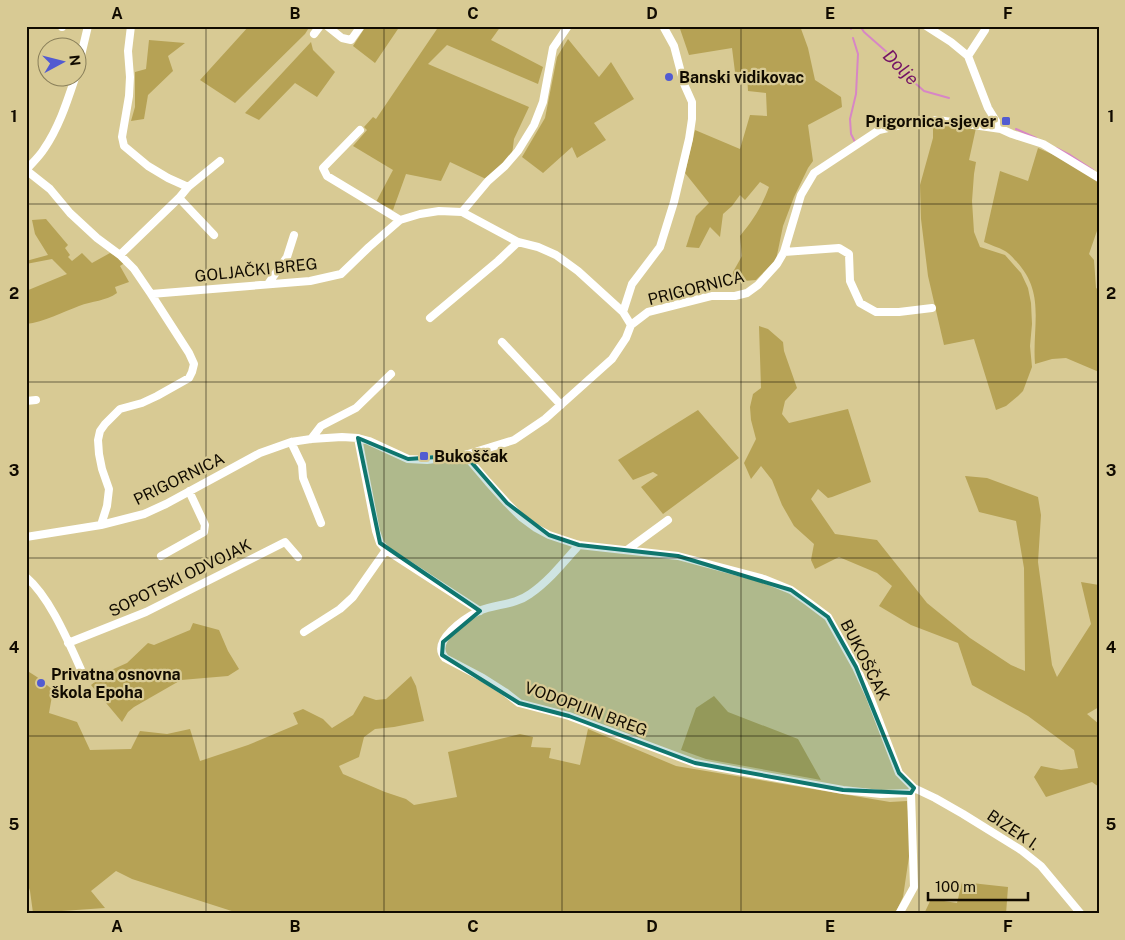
<svg xmlns="http://www.w3.org/2000/svg" width="1125" height="940" viewBox="0 0 1125 940" font-family="'Public Sans',sans-serif">
	<rect width="100%" height="100%" fill="#d8ca94"/>
	<!-- green -->
	<path fill="#b6a255" d="M 249,26 L 310,26 L 305,34 L 235,103 L 200,80 Z
		M 366,26 L 400,26 L 375,63 L 353,46 Z
		M 439,26 L 501,26 L 491,40 L 543,67 L 538,84 L 447,45 L 428,64 L 529,107 L 514,139 L 512,155 L 486,179 L 450,162 L 441,181 L 406,174 L 393,210 L 376,202 L 393,170 L 353,146 L 367,130 L 364,127 L 373,117 L 376,119 Z
		M 679,26 L 800,26 L 808,48 L 815,80 L 841,97 L 842,107 L 808,125 L 813,161 L 808,168 L 794,197 L 783,226 L 776,260 L 756,280 L 732,282 L 733,272 L 742,256 L 740,236 C 754,219 761,208 769,187 L 760,182 L 745,200 L 740,195 L 732,206 L 723,214 L 720,237 L 710,227 L 699,248 L 686,247 L 696,216 L 709,203 L 685,173 L 695,130 L 740,149 L 750,115 L 767,116 L 766,93 L 748,91 L 747,74 L 735,72 L 732,48 L 689,55 Z
		M 568,39 L 599,77 L 611,62 L 634,99 L 594,123 L 606,140 L 577,158 L 572,147 L 543,173 L 522,157 L 545,118 L 557,57 Z
		M 149,40 L 185,43 L 168,56 L 173,71 L 148,95 L 144,119 L 131,121 L 135,107 L 135,72 L 146,69 Z
		M 311,42 L 313,50 L 335,72 L 317,97 L 295,83 L 259,120 L 245,113 Z
		M 933,122 L 976,128 L 969,160 L 976,162 L 974,174 L 972,201 L 974,232 L 980,247 L 1005,255 L 1021,273 L 1028,288 L 1031,303 L 1032,324 L 1030,346 L 1032,367 L 1023,391 L 1018,396 L 1006,406 L 996,410 L 974,339 L 944,345 L 928,276 L 921,219 L 920,185 L 933,138 Z
		M 1038,148 L 1061,158 L 1099,182 L 1099,225 L 1089,254 L 1094,260 L 1096,288 L 1099,290 L 1099,372 L 1066,358 L 1052,359 L 1035,364 C 1032,325 1046,293 1016,261 C 1013,258 1009,253 1005,251 C 998,247 990,245 984,242 L 1000,171 L 1028,181 Z
		M 46,219 L 68,245 L 65,248 L 70,255 L 68,257 L 72,261 L 82,253 L 92,263 L 110,253 L 126,262 L 120,266 L 129,282 L 115,287 L 117,293 C 106,301 92,301 79,306 C 63,312 44,322 26,324 L 26,291 L 67,274 L 52,259 L 26,264 L 26,261 L 48,255 L 35,234 L 32,220 Z
		M 759,326 L 768,329 L 783,342 L 784,351 L 797,388 L 785,401 L 782,414 L 789,423 L 848,409 L 871,482 L 832,497 L 828,498 L 818,489 L 811,499 L 835,534 L 877,540 L 927,603 L 970,638 L 1011,665 L 1025,671 L 1024,568 L 1016,521 L 979,512 L 965,476 L 987,478 L 1038,497 L 1041,515 L 1038,562 L 1052,665 L 1057,677 L 1091,624 L 1081,582 L 1099,585 L 1099,707 L 1087,714 L 1099,724 L 1099,787 L 1092,782 L 1046,797 L 1034,777 L 1041,766 L 1061,770 L 1078,768 L 1074,750 L 1028,716 L 972,685 L 958,643 L 911,625 L 879,606 L 892,586 L 877,573 L 839,557 L 815,569 L 811,560 L 814,544 L 794,526 L 782,505 L 772,480 L 761,466 L 751,479 L 744,463 L 756,439 L 751,420 L 750,407 L 753,394 L 761,388 Z
		M 698,410 L 739,458 L 663,514 L 641,487 L 658,475 L 653,472 L 633,480 L 618,460 Z
		M 193,623 L 219,630 L 228,651 L 239,669 L 228,676 L 181,680 L 134,707 L 128,712 L 122,722 L 91,685 L 109,671 L 127,663 L 148,643 L 154,645 L 190,630 Z
		M 26,670 L 37,677 L 53,690 L 49,713 L 77,722 L 90,750 L 131,749 L 140,731 L 167,734 L 190,729 L 200,761 L 248,745 L 298,724 L 293,713 L 303,709 L 323,719 L 332,728 L 353,715 L 364,696 L 376,700 L 386,699 L 411,676 L 416,686 L 424,721 L 394,727 L 375,729 L 364,737 L 359,757 L 339,766 L 343,774 L 385,792 L 406,799 L 414,805 L 457,797 L 448,752 L 520,734 L 533,737 L 531,747 L 551,748 L 549,758 L 580,765 L 588,729 L 676,766 L 890,802 L 907,801 L 911,843 L 903,897 L 895,914 L 241,914 L 132,879 L 116,871 L 91,891 L 105,908 L 33,913 L 30,891 L 26,879 Z
		M 714,696 L 728,712 L 798,739 L 821,780 L 706,759 L 681,750 L 696,708 Z
		M 962,882 L 1008,887 L 1006,914 L 924,914 L 931,899 L 957,903 Z"/>
	<g fill="none" stroke-linecap="round" stroke-linejoin="round">
		<!-- stream -->
		<path stroke="#d786c5" stroke-width="2" d="M 851,26 L 851,29
			M 860,26 L 864,32 L 889,54 L 906,75 L 924,91 L 949,98
			M 853,38 L 858,54 L 856,94 L 850,119 L 851,134 L 855,142
			M 1016,129 L 1036,138
			M 1056,148 L 1070,155 L 1093,170"/>
		<!-- minor -->
		<path stroke="#fff" stroke-width="8" d="M 131,26 L 128,51 L 130,77 L 129,96 L 122,137 L 124,146 L 148,166 L 168,178 L 188,187
			M 327,26 L 342,38 L 351,40 L 361,26
			M 926,26 L 951,42 L 968,56 L 988,108 L 1001,129
			M 62,27 L 62,26
			M 314,34 L 320,26
			M 968,56 L 985,30 L 986,26
			M 78,68 L 88,26
			M 360,130 L 323,168 L 327,176 L 400,220
			M 26,170 L 50,189 L 70,213 L 97,238 L 120,255 L 134,269 L 151,294 L 189,353 L 194,364 L 192,372 L 189,378 L 157,396 L 142,403 L 120,409 L 105,424 L 100,431 L 98,440 L 99,454 L 102,469 L 109,489 L 107,506 L 101,525
			M 26,170 C 32,163 39,157 44,149 C 59,127 67,102 75,78
			M 179,198 L 214,235
			M 462,212 L 488,181 L 505,166 L 518,151 L 534,125 L 543,102 L 553,48 L 568,26
			M 784,252 L 839,248 L 849,254 L 850,281 L 860,303 L 876,312 L 899,312 L 932,308
			M 120,255 L 179,198 L 188,187 L 220,161
			M 268,284 L 287,257 L 294,235
			M 151,294 L 310,281 L 341,274 L 369,247 L 400,220 L 420,214 L 439,211 L 462,212 L 518,242 L 538,247 L 556,255 L 578,271 L 623,312 L 631,325
			M 623,312 L 632,284 L 660,247 L 674,202 L 689,139 L 692,119 L 692,102 L 684,84 L 674,46 L 663,26
			M 430,318 L 498,261 L 518,242
			M 502,342 L 561,405
			M 26,401 L 36,400
			M 311,439 L 321,426 L 356,408 L 391,374
			M 291,442 L 302,465 L 303,478 L 321,523
			M 465,455 L 488,482 L 507,503 L 521,517 L 536,528 L 549,535 L 579,545 L 678,556 L 764,579 L 791,590 L 808,602 L 828,617 L 856,667 L 870,697 L 899,773 L 914,788 L 935,798 L 963,814 L 1021,850 L 1041,866 L 1081,914
			M 26,537 L 101,525 L 144,514 L 166,504 L 260,453 L 291,442 L 311,439 L 342,437 L 358,438 L 369,441 L 408,459 L 427,460 L 465,455 L 514,440 L 545,419 L 612,359 L 626,338 L 631,325 L 648,312 L 711,296 L 735,296 L 747,293 L 758,285 L 777,264 L 784,252 L 801,195 L 814,173 L 879,130 L 914,122 L 938,120 L 1001,129 L 1012,134 L 1043,144 L 1099,178
			M 579,545 C 564,562 549,581 530,594 C 515,605 496,604 479,611 C 465,618 430,641 445,658 L 483,678 L 505,692 L 519,703 L 569,716 L 695,763 L 843,790 L 881,794 L 911,793
			M 386,550 L 480,611
			M 627,550 L 668,520
			M 161,556 L 204,532 L 205,525 L 189,491
			M 26,577 C 51,598 70,646 84,676
			M 304,632 L 340,609 L 353,597 L 386,550 L 380,543 L 376,531 L 358,438
			M 68,643 L 146,612 L 285,542 L 298,557
			M 899,914 L 914,887 L 911,793 L 913,789"/>
	</g>
	<!-- marked area -->
	<path fill="#0f766e" fill-opacity="0.2" stroke="#0f766e" stroke-width="4" stroke-linejoin="round" d="M 358,438 L 408,459 L 465,455 L 507,503 L 549,535 L 579,545 L 678,556 L 791,590 L 828,617 L 856,667 L 899,773 L 914,788 L 911,793 L 843,790 L 695,763 L 569,716 L 519,703 L 442,655 L 443,642 L 480,611 L 380,543 Z"/>
	<!-- grid -->
	<path fill="none" stroke="#110b00" stroke-width="1" stroke-opacity="0.55" d="M 206,26 L 206,914M 384,26 L 384,914M 562,26 L 562,914M 741,26 L 741,914M 919,26 L 919,914M 26,204 L 1099,204M 26,382 L 1099,382M 26,558 L 1099,558M 26,736 L 1099,736"/>
	<!-- markers -->
	<g fill="#525bd1" stroke="#d8ca94" stroke-width="2">
		<circle cx="669" cy="77" r="5"/>
		<rect x="1001" y="116" width="10" height="10" rx="2.5"/>
		<rect x="419" y="451" width="10" height="10" rx="2.5"/>
		<circle cx="41" cy="683" r="5"/>
	</g>
	<g text-anchor="middle" dominant-baseline="central" stroke-width="4.5" stroke-linejoin="round" paint-order="stroke">
		<!-- poi labels -->
		<g font-size="16" font-weight="bold" fill="#110b00" stroke="#d8ca94" text-anchor="start">
			<text x="679" y="77">Banski vidikovac</text>
			<text x="996" y="121" text-anchor="end">Prigornica-sjever</text>
			<text x="434" y="456">Bukoščak</text>
			<text x="51" y="674">Privatna osnovna<tspan x="51" dy="18">škola Epoha</tspan></text>
		</g>
		<!-- street labels -->
		<g font-size="16" fill="#110b00" stroke="#d8ca94">
			<text transform="translate(256 270) rotate(-6)">GOLJAČKI BREG</text>
			<text transform="translate(696 288) rotate(-14)">PRIGORNICA</text>
			<text transform="translate(179 479) rotate(-26)">PRIGORNICA</text>
			<text transform="translate(180 578) rotate(-26)">SOPOTSKI ODVOJAK</text>
			<text transform="translate(865 660) rotate(63)">BUKOŠČAK</text>
			<text transform="translate(586 709) rotate(20)">VODOPIJIN BREG</text>
			<text transform="translate(1013 830) rotate(34)">BIZEK I.</text>
		</g>
		<!-- water labels -->
		<g font-size="18" font-style="italic" fill="#741265" stroke="#d8ca94">
			<text transform="translate(901 67) rotate(45)">Dolje</text>
		</g>
	</g>
	<!-- border -->
	<rect width="1125" height="940" fill="none" stroke="#d8ca94" stroke-width="55"/>
	<!-- north arrow -->
	<g transform="translate(62 62) rotate(83)"><circle r="24" fill="#d8ca94" stroke="#887e59"/>
	<path d="M0-4L9 19L0 12L-9 19Z" fill="#525bd1"/>
	<text y="-8" font-size="14" font-weight="bold" text-anchor="middle" fill="#110b00">N</text>
	</g>
	<!-- scale -->
	<path d="M928 892v8h100v-8" fill="none" stroke="#110b00" stroke-width="2.5"/>
	<text x="935" y="892" font-size="15" fill="#110b00" stroke="#d8ca94" stroke-width="4" paint-order="stroke">100 m</text>
	<rect x="28" y="28" width="1070" height="884" fill="none" stroke="#110b00" stroke-width="2"/>
	<g font-size="16" text-anchor="middle" font-weight="bold" fill="#110b00">
		<text x="117" y="19">A</text>
		<text x="295" y="19">B</text>
		<text x="473" y="19">C</text>
		<text x="652" y="19">D</text>
		<text x="830" y="19">E</text>
		<text x="1008" y="19">F</text>
		<text x="14" y="122">1</text>
		<text x="1111" y="122">1</text>
		<text x="14" y="299">2</text>
		<text x="1111" y="299">2</text>
		<text x="14" y="476">3</text>
		<text x="1111" y="476">3</text>
		<text x="14" y="653">4</text>
		<text x="1111" y="653">4</text>
		<text x="14" y="830">5</text>
		<text x="1111" y="830">5</text>
		<text x="117" y="932">A</text>
		<text x="295" y="932">B</text>
		<text x="473" y="932">C</text>
		<text x="652" y="932">D</text>
		<text x="830" y="932">E</text>
		<text x="1008" y="932">F</text>
	</g>
</svg>
